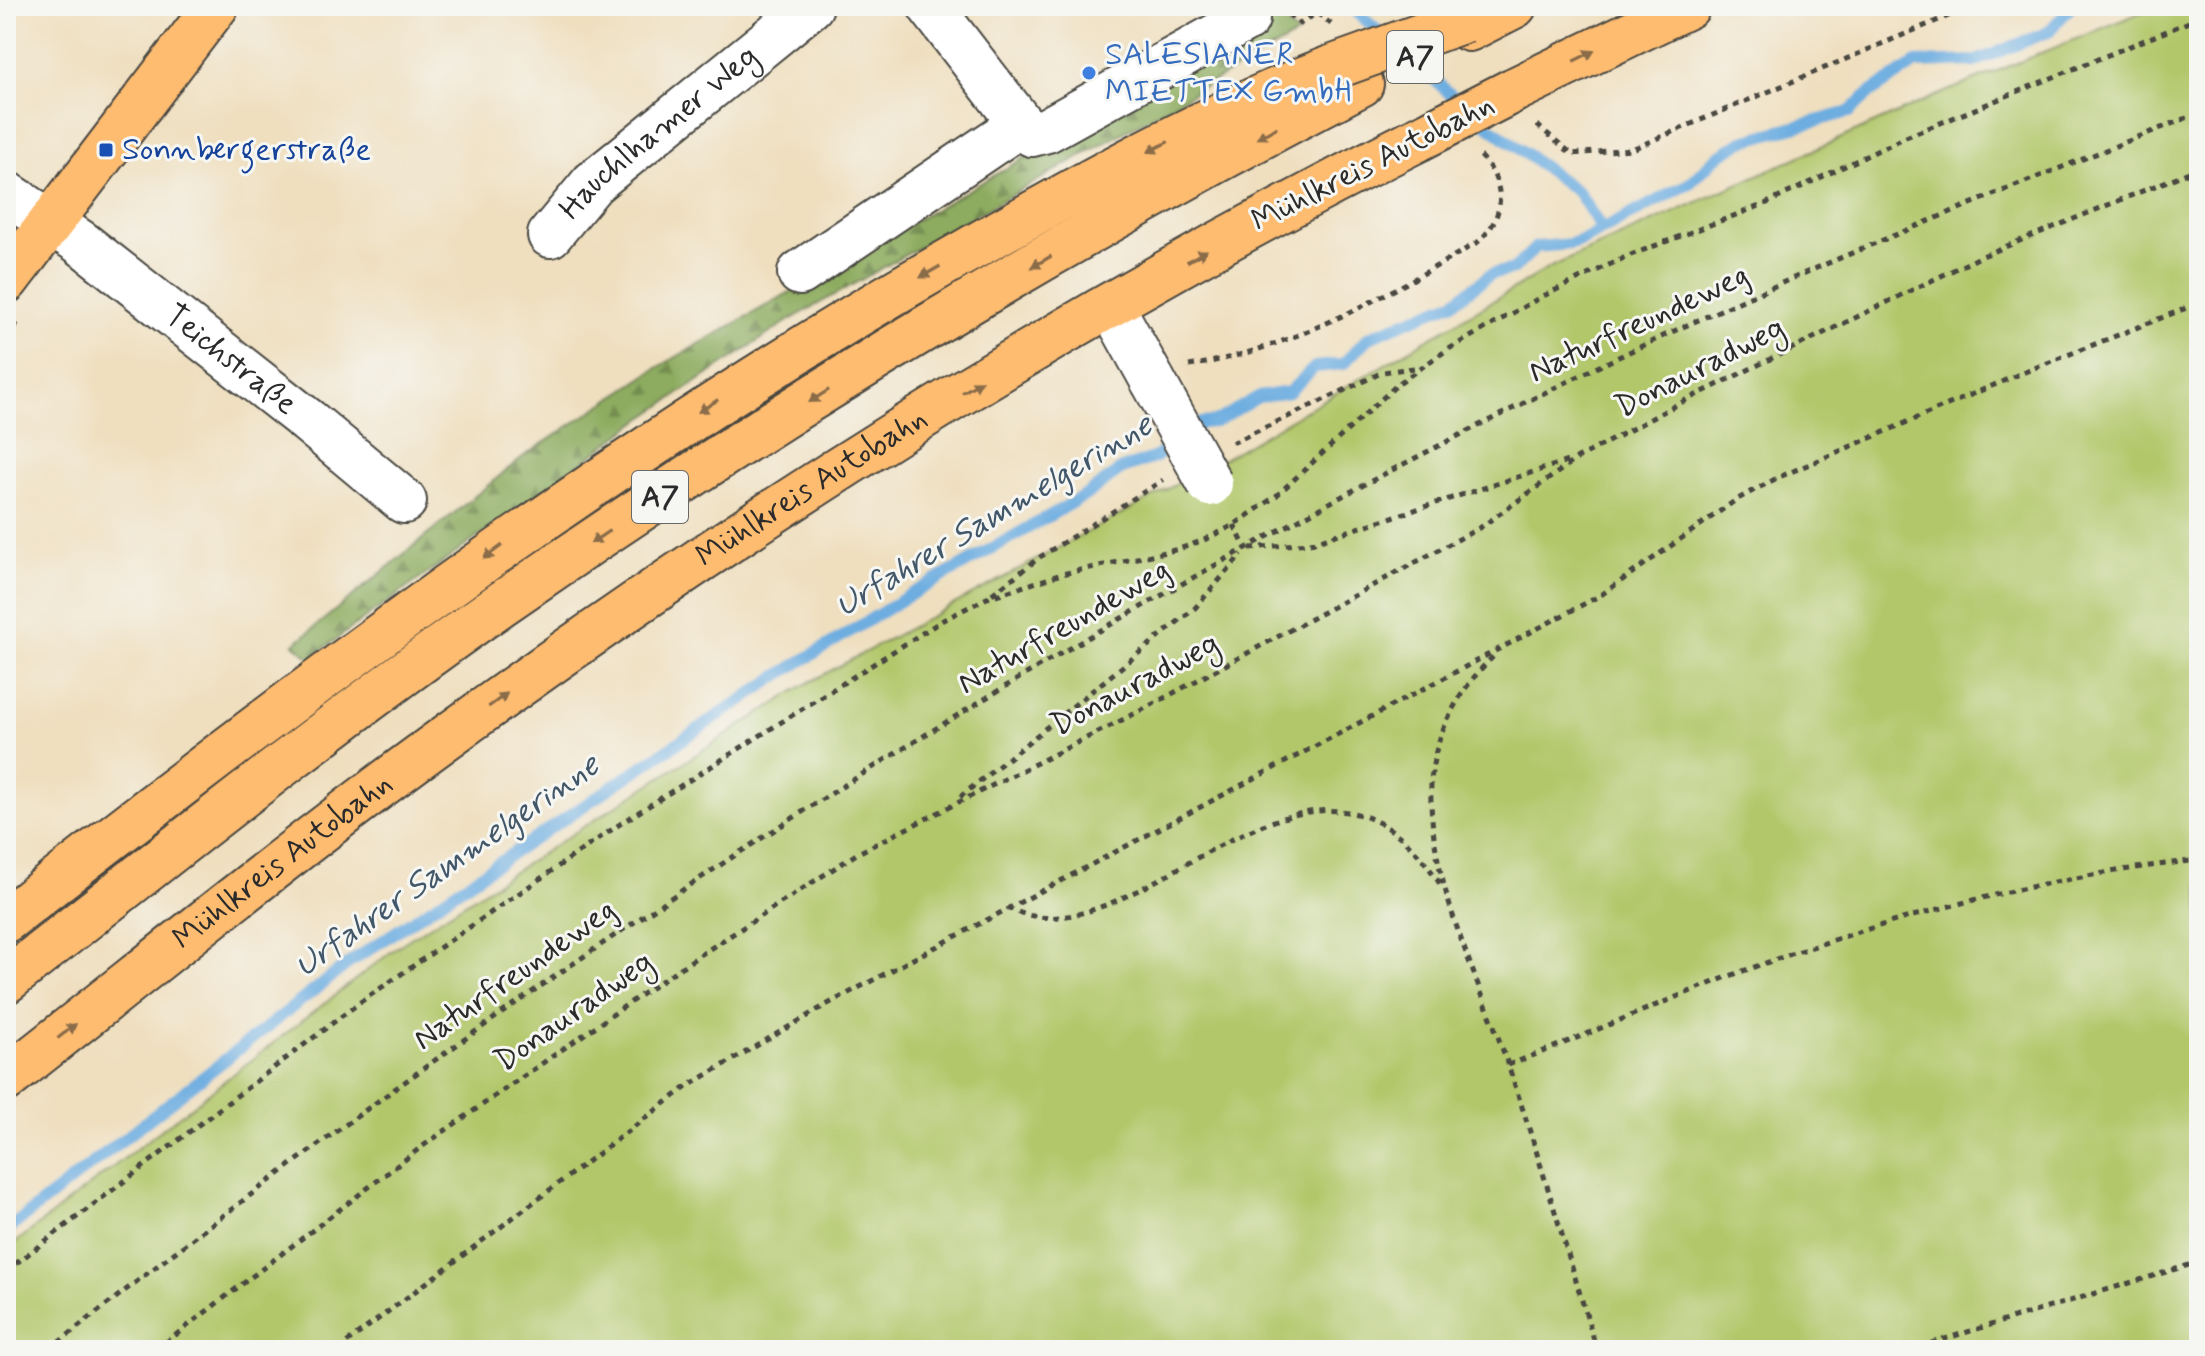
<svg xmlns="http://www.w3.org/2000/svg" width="2205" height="1356" viewBox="0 0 2205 1356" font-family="Mynerve,sans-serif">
	<defs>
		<pattern id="forest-firs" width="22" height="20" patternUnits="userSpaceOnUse" patternTransform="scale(2)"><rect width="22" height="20" fill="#8dac5f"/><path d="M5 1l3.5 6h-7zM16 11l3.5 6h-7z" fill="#738c4f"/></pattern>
	</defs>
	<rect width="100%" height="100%" fill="#f6f6f2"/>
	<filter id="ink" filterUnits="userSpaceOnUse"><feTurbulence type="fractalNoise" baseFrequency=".0125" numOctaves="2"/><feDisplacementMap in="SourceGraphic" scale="16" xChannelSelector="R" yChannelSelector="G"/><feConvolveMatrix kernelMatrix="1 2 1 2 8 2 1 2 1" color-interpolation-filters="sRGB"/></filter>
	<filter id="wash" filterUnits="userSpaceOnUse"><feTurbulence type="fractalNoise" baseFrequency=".006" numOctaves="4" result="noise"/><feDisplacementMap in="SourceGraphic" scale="32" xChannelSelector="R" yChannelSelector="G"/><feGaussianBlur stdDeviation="1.8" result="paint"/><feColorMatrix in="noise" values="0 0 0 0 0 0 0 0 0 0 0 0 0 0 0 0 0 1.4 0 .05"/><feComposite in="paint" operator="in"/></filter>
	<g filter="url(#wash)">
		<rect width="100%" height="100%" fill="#efdfbf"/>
		<!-- forest -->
		<path fill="url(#forest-firs)" stroke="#5c6c45" stroke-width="2" d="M 1275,15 L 1298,34 L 788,321 L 640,420 L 310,658 L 294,644 L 524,456 L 657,368 Z"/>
		<!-- park -->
		<path fill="#b2c76b" stroke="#6e794b" stroke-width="2" d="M 2157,6 L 2199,6 L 2199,1350 L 6,1350 L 6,1250 L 400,945 L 804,685 L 1218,462 L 1551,267 L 1938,95 Z"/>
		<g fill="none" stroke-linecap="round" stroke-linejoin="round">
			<!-- stream -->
			<path stroke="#6dade0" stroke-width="12" d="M 1350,6 L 1387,39
				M 1404,53 L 1465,107
				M 1479,119 L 1579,193 L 1601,228
				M 6,1231 L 349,963 L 779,675 L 905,598 L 1086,495 L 1122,469 L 1156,457 L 1201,423 L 1215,422 L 1258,397 L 1289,392 L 1315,367 L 1343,364 L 1369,337 L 1454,302 L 1491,274 L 1514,269 L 1536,247 L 1571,244 L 1585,239 L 1690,183 L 1717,157 L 1743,141 L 1849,112 L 1870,93 L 1916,63 L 1976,61 L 2048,32 L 2072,6"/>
		</g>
	</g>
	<g filter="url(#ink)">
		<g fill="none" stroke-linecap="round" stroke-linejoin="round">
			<!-- minor casing -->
			<g stroke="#484641" stroke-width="48">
				<g id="minor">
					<path d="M 1021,124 L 1032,134 L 1047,130 L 1247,19"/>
					<path id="s1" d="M 6,193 L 80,242 L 308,421 L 404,501"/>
					<path id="s2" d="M 550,235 L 593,183 L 811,6"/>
					<path d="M 800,273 L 1021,124 L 930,6"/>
					<path d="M 1111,305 L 1153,381"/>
				</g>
			</g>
			<!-- major casing -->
			<g stroke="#484641" stroke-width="48">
				<path id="major" d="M 6,281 L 216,6"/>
			</g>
			<!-- highway casing -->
			<g stroke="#484641" stroke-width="48">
				<g id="highway">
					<path d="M 1469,29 L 1514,6"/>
					<path d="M 1514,90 L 1688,6"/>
					<path d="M 6,920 C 311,682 619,449 956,257 C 1077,188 1200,118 1331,68"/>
					<path d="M 6,981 C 169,853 331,723 501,604 C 775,413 1064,238 1361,84"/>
					<path id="s3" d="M 6,1079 C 149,967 290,851 437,744 C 747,518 1075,311 1418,139"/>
				</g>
			</g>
			<!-- path -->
			<path stroke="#484641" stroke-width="5" stroke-dasharray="6 6" stroke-linecap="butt" d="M 1288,14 L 1300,24 L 1317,13 L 1331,24
				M 1537,125 L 1572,154 L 1632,149 L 1972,6
				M 6,337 L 18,322
				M 1189,366 C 1293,349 1388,295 1478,242 C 1507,216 1506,182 1479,154
				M 1232,443 L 1383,372 L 1422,367
				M 1234,525 L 1246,549
				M 1250,548 L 1311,543 L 1571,460
				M 992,594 L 1040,557 L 1163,480
				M 1493,657 C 1459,688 1432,739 1431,785 C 1428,883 1478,975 1508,1065 C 1540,1159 1568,1255 1597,1350
				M 960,797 L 1195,608 L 1242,554
				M 1007,907 C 1134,976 1314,674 1443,889
				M 1508,1065 C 1591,1034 1673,996 1757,966 C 1899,915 2048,876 2199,860
				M 6,1271 L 359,1003 L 620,824 L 943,620 L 987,598 L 1062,574 L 1179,549 L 1204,540 L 1234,525 L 1276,496 L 1399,383 L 1447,350 L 1541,297 L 1628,256 L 1765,204 L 1906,137 L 2199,18
				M 49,1350 C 523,976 1032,641 1577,377 C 1780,278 1989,196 2199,113
				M 156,1350 L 420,1148 L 677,970 L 858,853 L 1142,710 L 1481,527 L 1578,458 L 1676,405 L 1980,257 L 2199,168
				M 337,1350 L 688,1086 L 826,1005 L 1601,595 L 1736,500 L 1777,478 L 2022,373 L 2199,303
				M 1908,1350 L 2199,1262"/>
			<!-- minor -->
			<use href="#minor" stroke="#fff" stroke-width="44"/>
			<!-- major -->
			<use href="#major" stroke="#febc70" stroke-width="44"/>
			<!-- highway -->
			<use href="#highway" stroke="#febc70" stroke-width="44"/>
			<!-- minor-bridge casing -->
			<g stroke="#484641" stroke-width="48" stroke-linecap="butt">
				<path id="minor-bridge" d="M 1153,381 L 1210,484"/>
			</g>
			<!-- highway-bridge casing -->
			<g stroke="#484641" stroke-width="48" stroke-linecap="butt">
				<path id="highway-bridge" d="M 1331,68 L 1465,20
					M 1418,139 L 1514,90"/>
			</g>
			<!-- minor-bridge -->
			<use href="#minor-bridge" stroke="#fff" stroke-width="44"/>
			<!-- highway-bridge -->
			<use href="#highway-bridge" stroke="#febc70" stroke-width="44"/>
		</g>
		<!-- one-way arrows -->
		<defs><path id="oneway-solid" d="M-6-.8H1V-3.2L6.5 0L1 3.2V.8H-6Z" transform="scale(2)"/></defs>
		<g fill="#8a6c4a">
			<use href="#oneway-solid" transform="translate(1584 56) rotate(-26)"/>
			<use href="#oneway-solid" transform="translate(1267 133) rotate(151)"/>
			<use href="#oneway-solid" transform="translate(1158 147) rotate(153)"/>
			<use href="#oneway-solid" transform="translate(1197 256) rotate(-30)"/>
			<use href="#oneway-solid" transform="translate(1041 262) rotate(150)"/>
			<use href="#oneway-solid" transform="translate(930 272) rotate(150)"/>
			<use href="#oneway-solid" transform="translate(972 387) rotate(-31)"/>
			<use href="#oneway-solid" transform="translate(819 396) rotate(148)"/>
			<use href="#oneway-solid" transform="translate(708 406) rotate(148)"/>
			<use href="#oneway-solid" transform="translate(600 537) rotate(146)"/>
			<use href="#oneway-solid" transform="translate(493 552) rotate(144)"/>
			<use href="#oneway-solid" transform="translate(498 700) rotate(-36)"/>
			<use href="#oneway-solid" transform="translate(67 1031) rotate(-38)"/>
		</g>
	</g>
	<!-- markers -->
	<circle fill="#3f7fe0" stroke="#f6f6f2" stroke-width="3" cx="1089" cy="73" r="8"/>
	<rect fill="#1a4fb4" stroke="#f6f6f2" stroke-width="3" x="98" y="142" width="16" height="16" rx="4"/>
	<g text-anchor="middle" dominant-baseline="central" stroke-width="6" stroke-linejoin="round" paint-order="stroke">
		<!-- shield labels -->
		<g fill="#f6f6f2" stroke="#686867" stroke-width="2">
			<rect x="1387" y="31" width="56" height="52" rx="6"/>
			<rect x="632" y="471" width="56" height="52" rx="6"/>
		</g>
		<g font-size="30" font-weight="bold" fill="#2b2b2b">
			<text x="1415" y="57">A7</text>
			<text x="660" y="497">A7</text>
		</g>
		<!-- shop labels -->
		<g font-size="32" fill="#366cbe" stroke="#f6f6f2" text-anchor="start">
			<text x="1105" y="55">SALESIANER<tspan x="1105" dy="37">MIETTEX GmbH</tspan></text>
		</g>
		<!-- street labels -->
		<g font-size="32" fill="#2b2b2b" stroke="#f6f6f2">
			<text stroke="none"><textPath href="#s2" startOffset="150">Hauchlhamer Weg</textPath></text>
			<text transform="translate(1373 163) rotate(-27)">Mühlkreis Autobahn</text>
			<text transform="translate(1639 324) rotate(-25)">Naturfreundeweg</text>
			<text stroke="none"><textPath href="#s1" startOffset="280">Teichstraße</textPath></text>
			<text transform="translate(1700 368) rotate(-27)">Donauradweg</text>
			<text stroke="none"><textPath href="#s3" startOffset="1000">Mühlkreis Autobahn</textPath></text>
			<text transform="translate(1064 627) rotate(-30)">Naturfreundeweg</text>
			<text transform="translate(1135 685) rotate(-28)">Donauradweg</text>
			<text stroke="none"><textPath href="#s3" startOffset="352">Mühlkreis Autobahn</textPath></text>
			<text transform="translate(515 975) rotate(-35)">Naturfreundeweg</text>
			<text transform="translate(574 1012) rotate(-35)">Donauradweg</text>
		</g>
		<!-- transit labels -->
		<g font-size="32" fill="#164399" stroke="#f6f6f2" text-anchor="start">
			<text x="122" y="150">Sonnbergerstraße</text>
		</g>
		<!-- water labels -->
		<g font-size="34" font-style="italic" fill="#42586a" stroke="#f6f6f2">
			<text transform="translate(994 516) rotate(-31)">Urfahrer Sammelgerinne</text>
			<text transform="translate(447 866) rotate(-35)">Urfahrer Sammelgerinne</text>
		</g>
	</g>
	<!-- margin -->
	<rect width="2205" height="1356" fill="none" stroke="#f6f6f2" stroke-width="32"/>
</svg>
